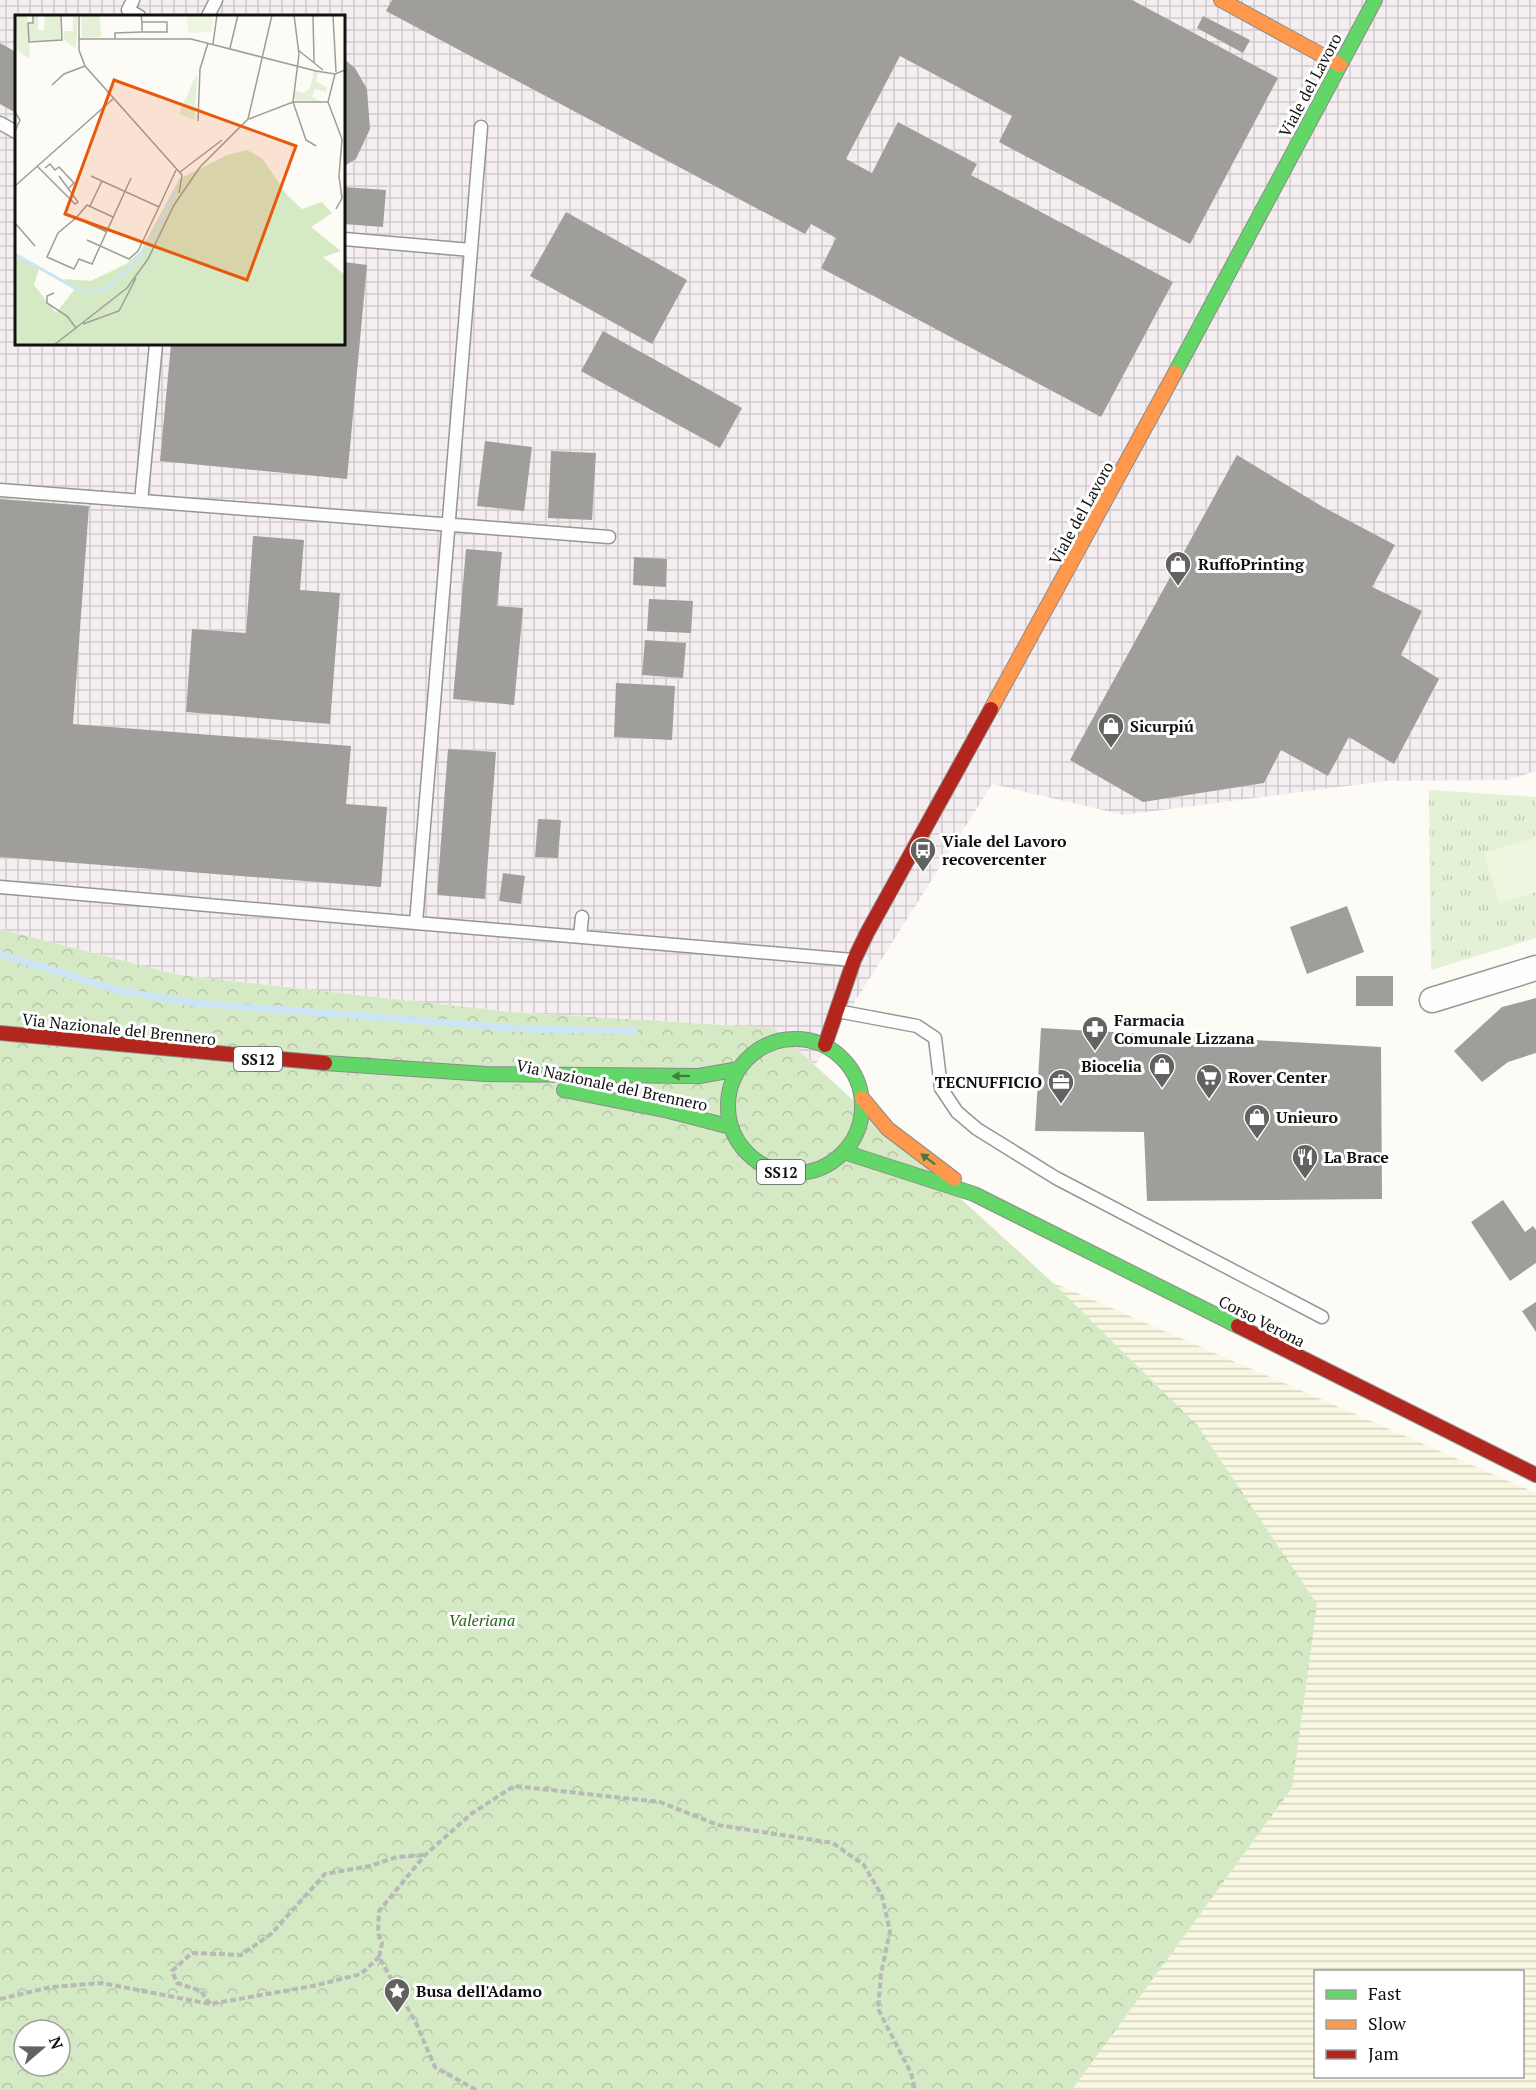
<svg xmlns="http://www.w3.org/2000/svg" width="1536" height="2090" viewBox="0 0 1536 2090" font-family="'PT Serif',serif">
	<defs>
		<pattern id="industrial-grid" width="8" height="8" patternUnits="userSpaceOnUse" patternTransform="scale(1.5)"><rect width="8" height="8" fill="#f4eef1"/><path d="M0 4h8M4 0v8" fill="none" stroke="#d0cbce"/></pattern>
		<pattern id="farmland-rules" width="6" height="5" patternUnits="userSpaceOnUse" patternTransform="scale(1.5)"><rect width="6" height="5" fill="#f8f7e2"/><path d="M0 2.5h6" fill="none" stroke="#d4d3c1"/></pattern>
		<pattern id="grass-tufts" width="24" height="20" patternUnits="userSpaceOnUse" patternTransform="scale(1.5)"><rect width="24" height="20" fill="#e4f1d6"/><path d="M3 7l-1-3M5 7V3M7 7l1-3M15 17l-1-3M17 17v-4M19 17l1-3" fill="none" stroke="#c3ceb7"/></pattern>
		<pattern id="forest-crowns" width="20" height="18" patternUnits="userSpaceOnUse" patternTransform="scale(1.5)"><rect width="20" height="18" fill="#d5e9c4"/><path d="M2 6a3 3 0 1 1 6 0M12 15a3 3 0 1 1 6 0" fill="none" stroke="#b6c7a7"/></pattern>
	</defs>
	<rect width="100%" height="100%" fill="#fcfbf5"/>
	<!-- industrial -->
	<path fill="url(#industrial-grid)" fill-rule="evenodd" d="M 0,0 L 1536,0 L 1536,771 L 1508,780 L 1385,781 L 1124,815 L 992,784 L 815,1065 L 774,1028 L 510,1012 L 179,975 L 0,929 ZM 16,16 L 344,16 L 344,344 L 16,344 Z"/>
	<!-- farmland -->
	<path fill="url(#farmland-rules)" fill-rule="evenodd" d="M 1052,1282 L 1536,1493 L 1536,2090 L 1072,2090 L 1292,1788 ZM 1316,1972 L 1522,1972 L 1522,2076 L 1316,2076 Z"/>
	<!-- grass -->
	<path fill="url(#grass-tufts)" d="M 1429,790 L 1536,797 L 1536,938 L 1431,970 Z"/>
	<!-- forest -->
	<path fill="url(#forest-crowns)" fill-rule="evenodd" d="M 0,929 L 179,975 L 510,1012 L 774,1028 L 1052,1282 L 1197,1425 L 1317,1604 L 1292,1788 L 1072,2090 L 0,2090 ZM 24,2030 L 60,2030 L 60,2066 L 24,2066 Z"/>
	<!-- pitch -->
	<path fill="#eef6e0" d="M 1536,837 L 1536,892 L 1499,903 L 1484,853 Z"/>
	<g fill="none" stroke-linecap="round" stroke-linejoin="round">
		<!-- stream -->
		<path stroke="#cce5f5" stroke-width="7" d="M 0,954 L 120,991 L 195,1003 L 526,1029 L 634,1031"/>
	</g>
	<!-- building -->
	<path fill="#a09e9a" d="M 392,0 L 1132,0 L 1278,78 L 1190,244 L 999,142 L 1012,116 L 900,56 L 846,159 L 872,173 L 898,122 L 977,164 L 971,175 L 1173,282 L 1101,417 L 821,268 L 836,238 L 811,224 L 805,234 L 386,11 Z
		M 1203,16 L 1250,40 L 1243,53 L 1197,28 Z
		M 0,43 L 16,52 L 16,113 L 0,104 Z
		M 344,59 L 355,68 L 367,89 L 370,129 L 356,159 L 344,166 Z
		M 344,187 L 386,190 L 383,227 L 344,224 Z
		M 566,212 L 687,280 L 652,344 L 530,276 Z
		M 344,262 L 367,265 L 347,479 L 160,461 L 171,344 L 344,344 Z
		M 603,331 L 742,408 L 720,448 L 581,371 Z
		M 485,441 L 532,447 L 524,511 L 477,506 Z
		M 551,451 L 596,453 L 592,520 L 548,518 Z
		M 1237,455 L 1323,507 L 1395,545 L 1372,587 L 1422,611 L 1401,655 L 1439,679 L 1394,764 L 1349,737 L 1328,776 L 1281,750 L 1264,783 L 1143,802 L 1070,760 Z
		M 0,499 L 89,506 L 73,724 L 351,746 L 346,804 L 387,807 L 381,887 L 0,857 Z
		M 253,536 L 304,540 L 300,590 L 340,593 L 330,724 L 186,712 L 192,629 L 246,633 Z
		M 466,549 L 502,552 L 497,606 L 523,608 L 514,705 L 453,699 Z
		M 634,557 L 667,559 L 666,587 L 633,585 Z
		M 649,599 L 693,601 L 691,633 L 647,631 Z
		M 645,640 L 686,643 L 683,678 L 642,675 Z
		M 616,683 L 675,686 L 672,740 L 614,737 Z
		M 448,749 L 496,752 L 485,899 L 437,895 Z
		M 538,819 L 561,820 L 558,858 L 535,857 Z
		M 503,873 L 525,876 L 521,904 L 499,901 Z
		M 1347,906 L 1364,952 L 1307,974 L 1290,927 Z
		M 1356,976 L 1393,976 L 1393,1006 L 1356,1006 Z
		M 1536,998 L 1536,1053 L 1508,1062 L 1482,1082 L 1454,1051 L 1502,1007 Z
		M 1041,1028 L 1381,1047 L 1382,1199 L 1147,1201 L 1144,1132 L 1035,1131 Z
		M 1503,1200 L 1525,1232 L 1533,1226 L 1536,1230 L 1536,1263 L 1510,1281 L 1471,1222 Z
		M 1536,1302 L 1536,1332 L 1522,1311 Z"/>
	<g fill="none" stroke-linecap="round" stroke-linejoin="round">
		<!-- lane casing -->
		<g stroke="#969693" stroke-width="15">
			<path id="lane" d="M 133,0 L 128,10 L 139,16
				M 208,16 L 216,0
				M 0,123 L 16,132
				M 481,127 L 416,923 L 853,960
				M 344,239 L 471,250
				M 0,490 L 609,537
				M 141,501 L 156,344
				M 0,887 L 416,923
				M 580,937 L 582,917
				M 837,1011 L 917,1026 L 935,1038 L 941,1088 L 957,1112 L 977,1129 L 1056,1178 L 1322,1317"/>
		</g>
		<!-- street casing -->
		<g stroke="#969693" stroke-width="27">
			<path id="street" d="M 1432,1000 L 1536,968"/>
		</g>
		<!-- fast casing -->
		<g stroke="#8d8c8a" stroke-width="16">
			<path id="fast" d="M 1175,373 L 1375,0
				M728 1106a67 67 0 1 1 134 0a67 67 0 1 1-134 0Z
				M 325,1063 L 486,1074 L 699,1076 L 739,1069
				M 564,1090 L 669,1111 L 731,1127
				M 844,1152 L 974,1194 L 1238,1326"/>
		</g>
		<!-- slow casing -->
		<g stroke="#8d8c8a" stroke-width="16">
			<path id="slow" d="M 1221,0 L 1340,65
				M 991,709 L 1175,373
				M 862,1098 L 888,1129 L 954,1179"/>
		</g>
		<!-- jam casing -->
		<g stroke="#8d8c8a" stroke-width="16">
			<path id="jam" d="M 0,1033 L 325,1063
				M 825,1045 L 854,960 L 867,933 L 991,709
				M 1238,1326 L 1536,1475"/>
		</g>
		<!-- path -->
		<path stroke="#b9b9b8" stroke-width="4" stroke-dasharray="6 3" stroke-linecap="butt" d="M 0,1999 L 51,1987 L 102,1983 L 210,2004 L 313,1986 L 361,1974 L 379,1957
			M 210,2004 L 201,1991 L 177,1983 L 172,1971 L 192,1953 L 241,1955 L 271,1934 L 325,1874 L 370,1866 L 397,1857 L 425,1855
			M 476,2090 L 435,2067 L 416,2023 L 379,1957 L 382,1943 L 378,1933 L 379,1911 L 425,1855 L 471,1814 L 514,1786 L 660,1802 L 718,1825 L 833,1843 L 864,1865 L 882,1896 L 890,1931 L 881,1974 L 878,2009 L 911,2073 L 915,2090"/>
		<!-- lane -->
		<use href="#lane" stroke="#fffefe" stroke-width="12"/>
		<!-- street -->
		<use href="#street" stroke="#fffefe" stroke-width="24"/>
		<!-- fast -->
		<use href="#fast" stroke="#63d668" stroke-width="14"/>
		<!-- slow -->
		<use href="#slow" stroke="#ff974d" stroke-width="14"/>
		<!-- jam -->
		<use href="#jam" stroke="#b3261e" stroke-width="14"/>
	</g>
	<!-- one-way arrows -->
	<defs><path id="oneway-solid" d="M-6-.8H1V-3.2L6.5 0L1 3.2V.8H-6Z" transform="scale(1.5)"/></defs>
	<g fill="#3e7d40">
		<use href="#oneway-solid" transform="translate(681 1076) rotate(179)"/>
		<use href="#oneway-solid" transform="translate(928 1159) rotate(-143)"/>
	</g>
	<!-- icons -->
	<defs>
		<g id="shop-pin" transform="scale(1.35)"><path d="M0 17L-7.5 6A9.5 9.5 0 1 1 7.5 6Z" fill="#636260" stroke="#fff"/><path d="M-5-2.5h2.3a2.7 3.5 0 0 1 5.4 0H5L5.5 6h-11ZM-1.5-2.5h3a1.5 2.3 0 0 0-3 0Z" fill="#fff"/></g>
		<g id="bus-pin" transform="scale(1.35)"><path d="M0 17L-7.5 6A9.5 9.5 0 1 1 7.5 6Z" fill="#636260" stroke="#fff"/><path d="M-5-6H5V4H4V6H2V4H-2V6H-4V4H-5ZM-3.5-4V0h7V-4ZM-3.5 1.2v1.5H-2V1.2ZM2 1.2v1.5H3.5V1.2Z" fill="#fff"/></g>
		<g id="pharmacy-pin" transform="scale(1.35)"><path d="M0 17L-7.5 6A9.5 9.5 0 1 1 7.5 6Z" fill="#636260" stroke="#fff"/><path d="M-2-6h4v4h4v4h-4v4h-4v-4h-4v-4h4Z" fill="#fff"/></g>
		<g id="supermarket-pin" transform="scale(1.35)"><path d="M0 17L-7.5 6A9.5 9.5 0 1 1 7.5 6Z" fill="#636260" stroke="#fff"/><path d="M-6-5.5h2.5l.6 2H6L4.5 2H-2.5L-4.4-4H-6ZM-1.5 3.2a1.3 1.3 0 1 0 .1 0ZM3 3.2a1.3 1.3 0 1 0 .1 0Z" fill="#fff"/></g>
		<g id="office-pin" transform="scale(1.35)"><path d="M0 17L-7.5 6A9.5 9.5 0 1 1 7.5 6Z" fill="#636260" stroke="#fff"/><path d="M-6-3h4V-5.5h4V-3h4V5H-6ZM-1-4.5V-3h2v-1.5ZM-6 0V1H6V0Z" fill="#fff"/></g>
		<g id="restaurant-pin" transform="scale(1.35)"><path d="M0 17L-7.5 6A9.5 9.5 0 1 1 7.5 6Z" fill="#636260" stroke="#fff"/><path d="M-5-6h1v4h1v-4h1v4h1v-4h1v5L-1.5 .5V6h-2V.5L-5-1ZM5-6V6H3V1.5H1.5Q1.5-4 5-6Z" fill="#fff"/></g>
		<g id="sight-pin" transform="scale(1.35)"><path d="M0 17L-7.5 6A9.5 9.5 0 1 1 7.5 6Z" fill="#636260" stroke="#fff"/><path d="M0-6L1.8-2.2L6-1.7L2.9 1.2L3.7 5.4L0 3.3L-3.7 5.4L-2.9 1.2L-6-1.7L-1.8-2.2Z" fill="#fff"/></g>
	</defs>
	<g fill-rule="evenodd">
		<use href="#shop-pin" x="1178" y="564"/>
		<use href="#shop-pin" x="1111" y="726"/>
		<use href="#bus-pin" x="923" y="850"/>
		<use href="#pharmacy-pin" x="1095" y="1029"/>
		<use href="#shop-pin" x="1162" y="1066"/>
		<use href="#supermarket-pin" x="1209" y="1077"/>
		<use href="#office-pin" x="1061" y="1082"/>
		<use href="#shop-pin" x="1257" y="1117"/>
		<use href="#restaurant-pin" x="1305" y="1157"/>
		<use href="#sight-pin" x="397" y="1991"/>
	</g>
	<g text-anchor="middle" dominant-baseline="central" stroke-width="6" stroke-linejoin="round" paint-order="stroke">
		<!-- shield labels -->
		<g fill="#fff" stroke="#585858" stroke-width="1.5">
			<rect x="234" y="1047" width="48" height="24" rx="4.5"/>
			<rect x="757" y="1160" width="48" height="24" rx="4.5"/>
		</g>
		<g font-size="15" font-weight="bold" fill="#101010">
			<text x="258" y="1059">SS12</text>
			<text x="781" y="1172">SS12</text>
		</g>
		<!-- street labels -->
		<g font-size="16" fill="#101010" stroke="#fff">
			<text transform="translate(1310 85) rotate(-62)">Viale del Lavoro</text>
			<text transform="translate(1081 513) rotate(-61)">Viale del Lavoro</text>
			<text transform="translate(119 1029) rotate(6)">Via Nazionale del Brennero</text>
			<text transform="translate(612 1085) rotate(12)">Via Nazionale del Brennero</text>
			<text transform="translate(1262 1321) rotate(27)">Corso Verona</text>
		</g>
		<!-- poi labels -->
		<g font-size="16" font-weight="bold" fill="#101010" stroke="#fff" text-anchor="start">
			<text x="1198" y="564">RuffoPrinting</text>
			<text x="1130" y="726">Sicurpiú</text>
			<text x="942" y="841">Viale del Lavoro<tspan x="942" dy="18">recovercenter</tspan></text>
			<text x="1114" y="1020">Farmacia<tspan x="1114" dy="18">Comunale Lizzana</tspan></text>
			<text x="1142" y="1066" text-anchor="end">Biocelia</text>
			<text x="1228" y="1077">Rover Center</text>
			<text x="1042" y="1082" text-anchor="end">TECNUFFICIO</text>
			<text x="1276" y="1117">Unieuro</text>
			<text x="1324" y="1157">La Brace</text>
			<text x="416" y="1991">Busa dell'Adamo</text>
		</g>
		<!-- park labels -->
		<g font-size="16" font-style="italic" fill="#2c6720" stroke="#fff">
			<text x="482" y="1620">Valeriana</text>
		</g>
	</g>
	<!-- overview -->
	<g transform="translate(15 15)">
		<rect width="330" height="330" fill="#fcfbf5"/>
		<path d="M 0,0 L 12,0 L 15,44 L 2,35 ZM 19,0 L 23,0 L 23,15 L 29,15 L 30,0 L 45,0 L 46,25 L 15,26 L 13,9 L 19,9 ZM 58,0 L 63,0 L 61,34 L 49,25 L 49,16 L 58,16 ZM 66,0 L 85,0 L 86,22 L 67,23 ZM 299,56 L 303,57 L 301,67 L 312,72 L 311,77 L 300,74 L 297,82 L 307,87 L 280,85 L 280,76 L 289,78 L 295,73 ZM 182,58 L 180,105 L 164,99 Z" fill="#e4f1d6"/>
		<path d="M 232,135 L 247,143 L 272,180 L 287,194 L 307,187 L 317,198 L 296,212 L 326,236 L 308,242 L 330,260 L 330,330 L 0,330 L 0,240 L 24,254 L 19,270 L 41,298 L 59,275 L 49,264 L 76,266 L 111,249 L 125,237 L 164,164 L 212,140 Z" fill="#d5e9c4"/>
		<path d="M 172,0 L 197,0 L 197,17 L 173,18 Z" fill="#eef6e0"/>
		<path fill="none" stroke="#cce5f5" stroke-width="3" d="M 0,239 L 65,276 L 89,275 L 114,254 L 140,220 L 160,176"/>
		<path fill="none" stroke="#9e9d99" stroke-width="1.5" d="M 18,0 L 18,8 L 13,8 L 14,27 L 47,25 L 46,0M 64,0 L 64,35 L 70,51 L 167,160M 126,0 L 127,7 L 127,17 L 152,17 L 152,7 L 127,7M 279,0 L 284,39 L 278,87 L 291,125 L 301,131M 298,0 L 299,47M 318,0 L 321,57M 64,24 L 176,24 L 301,56 L 320,59 L 330,55M 100,24 L 100,18 L 126,17M 198,29 L 202,0M 215,33 L 223,0M 283,35 L 308,55M 37,70 L 49,59 L 70,51M 313,87 L 327,124 L 324,161 L 327,183 L 321,194M 0,97 L 5,105 L 0,116M 234,104 L 278,87 L 313,87 L 320,59M 183,106 L 185,54 L 193,28M 22,151 L 60,189 L 63,187 L 44,161M 30,153 L 35,149 L 40,155 L 44,152 L 59,168 L 54,173M 165,157 L 207,125M 76,161 L 144,192 L 161,155M 0,171 L 98,84M 164,178 L 167,160M 159,190 L 185,152 L 233,104 L 257,0M 75,191 L 87,166M 61,203 L 72,190 L 98,202M 0,208 L 20,231M 92,217 L 61,203 L 43,218 L 32,242 L 59,254 L 64,244 L 77,249 L 116,163M 72,225 L 114,244 L 123,236 L 144,192M 39,278 L 32,281 L 32,288 L 52,301 L 61,313M 68,309 L 104,296 L 121,263M 39,330 L 112,273 L 133,244 L 159,190"/>
		<path fill="#e8590c" fill-opacity="0.15" stroke="#e8590c" stroke-width="3" d="M 99,65 L 281,131 L 232,265 L 50,199 Z"/>
		<rect width="330" height="330" fill="none" stroke="#101010" stroke-width="3"/>
	</g>
	<!-- legend -->
	<rect x="1314" y="1970" width="210" height="108" fill="#ffffff" stroke="#9f9f9f" stroke-width="1.5"/>
	<rect x="1326" y="1990" width="30" height="9" fill="#63d668" stroke="#9f9f9f" stroke-width="1.5"/>
	<text x="1368" y="2000" font-size="18" fill="#101010">Fast</text>
	<rect x="1326" y="2020" width="30" height="9" fill="#ff974d" stroke="#9f9f9f" stroke-width="1.5"/>
	<text x="1368" y="2030" font-size="18" fill="#101010">Slow</text>
	<rect x="1326" y="2050" width="30" height="9" fill="#b3261e" stroke="#9f9f9f" stroke-width="1.5"/>
	<text x="1368" y="2060" font-size="18" fill="#101010">Jam</text>
	<!-- north arrow -->
	<g transform="translate(42 2048) rotate(70)"><circle r="28" fill="#ffffff" stroke="#9f9f9f" stroke-width="1.5"/>
	<path d="M0-4.5L10 22L0 15L-10 22Z" fill="#636260"/>
	<text y="-9" font-size="16" font-weight="bold" text-anchor="middle" fill="#101010">N</text>
	</g>
</svg>
